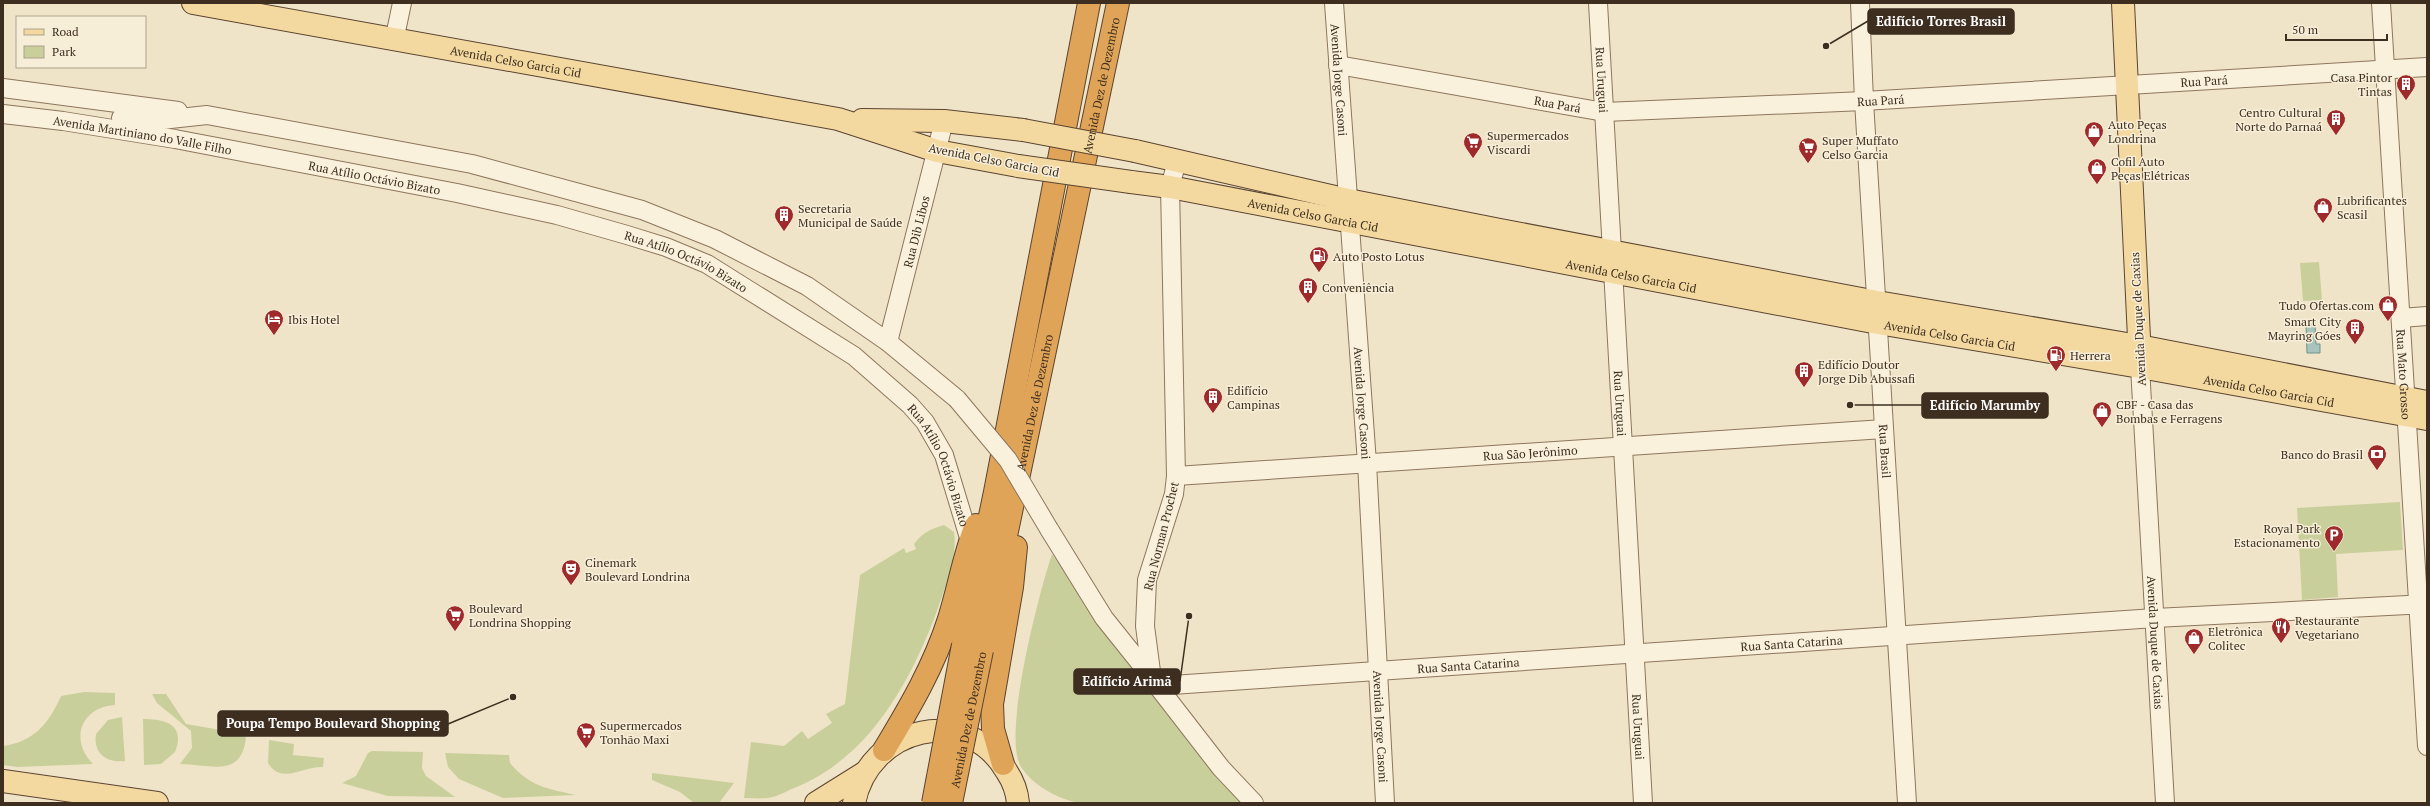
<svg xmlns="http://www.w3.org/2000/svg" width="2430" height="806" viewBox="0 0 2430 806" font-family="'PT Serif',serif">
	<rect width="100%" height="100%" fill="#f0e4c8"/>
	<!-- green -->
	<path fill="#c9cf9b" d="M 2319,262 L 2322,300 L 2303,301 L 2300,263 Z
		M 2400,502 L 2403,550 L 2336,554 L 2338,597 L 2302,600 L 2297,508 Z
		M 944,525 L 954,532 C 958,557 945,587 937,611 C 910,683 870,756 797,787 C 788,790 778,797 768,798 C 761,799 752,798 744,798 L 751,742 L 784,746 L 802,731 L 808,739 L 832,723 L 826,714 L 845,704 L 860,575 L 904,548 L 906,553 L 916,549 L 914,544 C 923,532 931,529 944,525 Z
		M 1052,554 L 1214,770 L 1241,803 L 1080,803 C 1059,800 1030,784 1020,765 C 1003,731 1039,593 1052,554 Z
		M 84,692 L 115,693 L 115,705 C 81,707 69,740 93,764 L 17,767 L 3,765 L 3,746 C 34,742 49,723 61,696 Z
		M 152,694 L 166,694 L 186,724 L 232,732 L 246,737 C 242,778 212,765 180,764 L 192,748 L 191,731 L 157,703 Z
		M 122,717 L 125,761 C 107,763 93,754 96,734 L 108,720 Z
		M 143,719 C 165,719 186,724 175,752 L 161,764 L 144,765 Z
		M 269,740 L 294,744 L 293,755 L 324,758 L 323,767 C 304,766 281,785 268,763 Z
		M 372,751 L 423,752 L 422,768 L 426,776 L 455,797 L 388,796 L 342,783 L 356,776 L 368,753 Z
		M 445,753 L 509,755 L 510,763 C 529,786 548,789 576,795 L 503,798 L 459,779 L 448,767 Z
		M 652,773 L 734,783 L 719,803 L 694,803 L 680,792 L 652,780 Z"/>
	<!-- water -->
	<path fill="#a9c4bc" stroke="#6f938a" d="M 2315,324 L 2316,344 L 2320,344 L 2320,353 L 2307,353 L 2306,325 Z"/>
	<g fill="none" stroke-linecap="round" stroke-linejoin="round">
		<!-- minor casing -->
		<g stroke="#8d765c" stroke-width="20">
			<g id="minor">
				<path id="s1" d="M 1334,3 L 1367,463 L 1385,803"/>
				<path id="s2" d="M 1598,3 L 1643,803"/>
				<path id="s3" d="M 1860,3 L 1864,101 L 1907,803"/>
				<path id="s4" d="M 2381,3 L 2427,746"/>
				<path d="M 394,41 L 402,3"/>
				<path id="s5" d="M 1338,65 L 1604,112 L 1864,101 L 2427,67"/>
				<path d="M 3,88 L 178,111"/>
				<path id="s6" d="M 3,114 L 63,121 L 175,139 L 457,193 L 557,215 L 627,235 L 666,247 L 707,264 L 854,356 L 910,405 L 925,422 L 944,455 L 970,541"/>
				<path d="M 121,118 L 143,122 L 207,115 L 472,164 L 642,210 L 715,239 L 807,286 L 888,342 L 957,399"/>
				<path d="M 1177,161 L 1170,187 L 1176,476 L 1174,494 L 1147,580 L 1145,626 L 1152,679 L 1221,768 L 1254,803"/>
				<path d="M 2401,318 L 2427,316"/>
				<path id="s7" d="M 888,342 L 944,121"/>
				<path id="s8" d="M 2140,367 L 2165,803"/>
				<path id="s9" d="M 1176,476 L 1884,429"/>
				<path d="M 1049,529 L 1104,618 L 1152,678"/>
				<path id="s10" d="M 1157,686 L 2155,618 L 2427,604"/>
			</g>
		</g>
		<!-- major casing -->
		<g stroke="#5b4430" stroke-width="24">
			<g id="major">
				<path id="s11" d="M 193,3 L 838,119 L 937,151 L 1018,166"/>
				<path d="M 2123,3 L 2140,359"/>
				<path d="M 862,120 L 944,121 L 1023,130"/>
				<path d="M 1135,151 L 1348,200 L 1500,230 L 1877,302 L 2139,346 L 2427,402"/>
				<path id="s12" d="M 1131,182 L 1170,187 L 1878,323 L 2140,367 L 2427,419"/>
				<path d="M 3,781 L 157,803"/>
				<path d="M 816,803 L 864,773"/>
				<path d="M 854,803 C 869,727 967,702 1007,772 C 1013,781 1017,792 1018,803"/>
			</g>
		</g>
		<!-- highway casing -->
		<g stroke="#5b4430" stroke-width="24">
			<g id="highway">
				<path d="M 963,645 L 995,492 L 1089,3"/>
				<path id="s13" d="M 982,650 L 1118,3"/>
				<path d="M 884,750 C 910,707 934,666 949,619 C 959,587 964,555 976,525"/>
				<path d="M 1003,764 L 993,729 L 992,704 L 1012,587 L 1016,547"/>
			</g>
		</g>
		<!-- minor -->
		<use href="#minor" stroke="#faf1dc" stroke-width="18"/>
		<!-- major -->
		<use href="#major" stroke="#f3d9a0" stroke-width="22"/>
		<!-- highway -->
		<use href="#highway" stroke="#e0a458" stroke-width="22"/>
		<!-- minor-bridge casing -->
		<g stroke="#8d765c" stroke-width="20" stroke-linecap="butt">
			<path id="minor-bridge" d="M 957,399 L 1008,460 L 1049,529"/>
		</g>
		<!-- major-bridge casing -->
		<g stroke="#5b4430" stroke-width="24" stroke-linecap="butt">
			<path id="major-bridge" d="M 1023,130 L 1135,151
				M 1018,166 L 1131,182"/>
		</g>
		<!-- highway-bridge casing -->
		<g stroke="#5b4430" stroke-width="24" stroke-linecap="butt">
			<g id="highway-bridge">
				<path d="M 933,803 L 963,645"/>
				<path id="s14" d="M 951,803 L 982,650"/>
			</g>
		</g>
		<!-- minor-bridge -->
		<use href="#minor-bridge" stroke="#faf1dc" stroke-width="18"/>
		<!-- major-bridge -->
		<use href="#major-bridge" stroke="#f3d9a0" stroke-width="22"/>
		<!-- highway-bridge -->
		<use href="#highway-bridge" stroke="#e0a458" stroke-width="22"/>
	</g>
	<!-- icons -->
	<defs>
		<g id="building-pin" transform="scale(1)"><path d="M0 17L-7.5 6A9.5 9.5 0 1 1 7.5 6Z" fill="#9e2a2b" stroke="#f7eed8"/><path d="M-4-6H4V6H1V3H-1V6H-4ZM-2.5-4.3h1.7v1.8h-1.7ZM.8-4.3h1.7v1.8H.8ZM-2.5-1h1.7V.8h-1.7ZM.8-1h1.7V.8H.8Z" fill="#fff"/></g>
		<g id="shop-pin" transform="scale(1)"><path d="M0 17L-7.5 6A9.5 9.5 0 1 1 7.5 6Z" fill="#9e2a2b" stroke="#f7eed8"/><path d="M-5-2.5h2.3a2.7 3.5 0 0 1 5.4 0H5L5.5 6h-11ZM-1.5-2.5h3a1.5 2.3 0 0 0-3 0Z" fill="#fff"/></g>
		<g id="supermarket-pin" transform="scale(1)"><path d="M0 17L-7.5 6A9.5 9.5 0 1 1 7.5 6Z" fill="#9e2a2b" stroke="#f7eed8"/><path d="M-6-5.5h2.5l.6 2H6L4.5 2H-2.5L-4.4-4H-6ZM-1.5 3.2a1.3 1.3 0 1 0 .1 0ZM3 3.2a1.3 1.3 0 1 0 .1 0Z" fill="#fff"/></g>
		<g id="fuel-pin" transform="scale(1)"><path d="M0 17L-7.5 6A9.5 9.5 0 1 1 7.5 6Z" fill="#9e2a2b" stroke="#f7eed8"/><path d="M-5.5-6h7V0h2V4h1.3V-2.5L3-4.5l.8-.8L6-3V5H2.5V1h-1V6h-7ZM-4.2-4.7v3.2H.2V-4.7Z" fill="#fff"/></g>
		<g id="hotel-pin" transform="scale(1)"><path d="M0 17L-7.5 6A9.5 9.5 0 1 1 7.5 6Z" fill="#9e2a2b" stroke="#f7eed8"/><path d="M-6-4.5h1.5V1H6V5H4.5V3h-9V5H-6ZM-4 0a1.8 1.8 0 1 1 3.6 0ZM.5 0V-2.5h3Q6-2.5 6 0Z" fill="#fff"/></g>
		<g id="bank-pin" transform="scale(1)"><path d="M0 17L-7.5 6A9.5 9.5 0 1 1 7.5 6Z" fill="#9e2a2b" stroke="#f7eed8"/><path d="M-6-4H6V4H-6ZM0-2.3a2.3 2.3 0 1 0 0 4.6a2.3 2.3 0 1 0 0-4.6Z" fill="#fff"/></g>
		<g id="parking-pin" transform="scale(1)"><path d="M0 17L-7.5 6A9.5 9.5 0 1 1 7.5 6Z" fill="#9e2a2b" stroke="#f7eed8"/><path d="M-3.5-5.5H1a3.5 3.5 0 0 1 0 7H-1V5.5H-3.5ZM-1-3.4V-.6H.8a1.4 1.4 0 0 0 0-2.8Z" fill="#fff"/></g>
		<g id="theatre-pin" transform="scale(1)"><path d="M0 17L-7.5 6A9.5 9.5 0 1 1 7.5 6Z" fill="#9e2a2b" stroke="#f7eed8"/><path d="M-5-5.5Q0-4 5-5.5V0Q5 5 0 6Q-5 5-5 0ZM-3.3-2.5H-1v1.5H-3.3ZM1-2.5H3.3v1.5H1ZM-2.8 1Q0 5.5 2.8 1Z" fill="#fff"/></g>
		<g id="restaurant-pin" transform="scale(1)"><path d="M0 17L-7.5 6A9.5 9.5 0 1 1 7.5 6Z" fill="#9e2a2b" stroke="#f7eed8"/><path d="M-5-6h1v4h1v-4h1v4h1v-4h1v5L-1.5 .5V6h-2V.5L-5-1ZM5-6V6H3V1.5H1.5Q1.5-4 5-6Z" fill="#fff"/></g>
	</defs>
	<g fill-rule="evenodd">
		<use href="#building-pin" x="2406" y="84"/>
		<use href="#building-pin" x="2336" y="119"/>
		<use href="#shop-pin" x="2094" y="131"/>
		<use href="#supermarket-pin" x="1473" y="142"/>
		<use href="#supermarket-pin" x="1808" y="147"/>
		<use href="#shop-pin" x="2097" y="168"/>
		<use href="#shop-pin" x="2323" y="207"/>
		<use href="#building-pin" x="784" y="215"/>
		<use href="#fuel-pin" x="1319" y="256"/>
		<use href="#building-pin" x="1308" y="287"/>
		<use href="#shop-pin" x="2388" y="305"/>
		<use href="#hotel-pin" x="274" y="319"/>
		<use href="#building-pin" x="2355" y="328"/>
		<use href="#fuel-pin" x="2056" y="355"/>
		<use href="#building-pin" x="1804" y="371"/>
		<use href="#building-pin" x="1213" y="397"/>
		<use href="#shop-pin" x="2102" y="411"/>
		<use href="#bank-pin" x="2377" y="454"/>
		<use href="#parking-pin" x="2334" y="535"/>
		<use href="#theatre-pin" x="571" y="569"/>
		<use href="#supermarket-pin" x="455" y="615"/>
		<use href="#restaurant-pin" x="2281" y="627"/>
		<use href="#shop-pin" x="2194" y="638"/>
		<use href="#supermarket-pin" x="586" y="732"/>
	</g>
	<g text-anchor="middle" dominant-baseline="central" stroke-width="3" stroke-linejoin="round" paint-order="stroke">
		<!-- street labels -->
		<g font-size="12" fill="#3d2e20" stroke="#f7eed8">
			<text stroke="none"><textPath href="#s11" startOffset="328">Avenida Celso Garcia Cid</textPath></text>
			<text stroke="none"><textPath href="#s1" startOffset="77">Avenida Jorge Casoni</textPath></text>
			<text stroke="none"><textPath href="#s2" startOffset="77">Rua Uruguai</textPath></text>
			<text stroke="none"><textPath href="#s5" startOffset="871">Rua Pará</textPath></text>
			<text stroke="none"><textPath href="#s13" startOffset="577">Avenida Dez de Dezembro</textPath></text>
			<text stroke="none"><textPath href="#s5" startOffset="547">Rua Pará</textPath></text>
			<text stroke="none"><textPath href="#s5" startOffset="223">Rua Pará</textPath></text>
			<text stroke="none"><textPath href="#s6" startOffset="141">Avenida Martiniano do Valle Filho</textPath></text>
			<text transform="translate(994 160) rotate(11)">Avenida Celso Garcia Cid</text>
			<text stroke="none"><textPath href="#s6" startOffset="377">Rua Atílio Octávio Bizato</textPath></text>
			<text stroke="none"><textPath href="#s12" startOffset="185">Avenida Celso Garcia Cid</textPath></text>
			<text stroke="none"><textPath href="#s7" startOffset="114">Rua Dib Libos</textPath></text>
			<text stroke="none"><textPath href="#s6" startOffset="701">Rua Atílio Octávio Bizato</textPath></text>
			<text stroke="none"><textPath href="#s12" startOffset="509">Avenida Celso Garcia Cid</textPath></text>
			<text transform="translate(2138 319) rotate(-93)">Avenida Duque de Caxias</text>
			<text stroke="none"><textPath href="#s12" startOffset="833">Avenida Celso Garcia Cid</textPath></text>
			<text stroke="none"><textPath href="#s4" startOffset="372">Rua Mato Grosso</textPath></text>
			<text stroke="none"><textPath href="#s12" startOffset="1157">Avenida Celso Garcia Cid</textPath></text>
			<text stroke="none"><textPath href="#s13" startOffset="253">Avenida Dez de Dezembro</textPath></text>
			<text stroke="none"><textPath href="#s1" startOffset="401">Avenida Jorge Casoni</textPath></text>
			<text stroke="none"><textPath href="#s2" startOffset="401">Rua Uruguai</textPath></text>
			<text stroke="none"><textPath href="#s3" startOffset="449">Rua Brasil</textPath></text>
			<text stroke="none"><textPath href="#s9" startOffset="355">Rua São Jerônimo</textPath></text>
			<text stroke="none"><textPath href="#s6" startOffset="1037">Rua Atílio Octávio Bizato</textPath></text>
			<text transform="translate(1161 536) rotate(-76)">Rua Norman Prochet</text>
			<text stroke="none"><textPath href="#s10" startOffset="636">Rua Santa Catarina</textPath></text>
			<text stroke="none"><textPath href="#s8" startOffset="276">Avenida Duque de Caxias</textPath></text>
			<text stroke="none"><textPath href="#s10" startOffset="312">Rua Santa Catarina</textPath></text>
			<text stroke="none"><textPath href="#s14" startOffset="85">Avenida Dez de Dezembro</textPath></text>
			<text stroke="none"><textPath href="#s1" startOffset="725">Avenida Jorge Casoni</textPath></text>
			<text stroke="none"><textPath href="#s2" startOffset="725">Rua Uruguai</textPath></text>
		</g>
		<!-- poi labels -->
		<g font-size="12" fill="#3d2e20" stroke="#f7eed8" text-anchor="start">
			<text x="2392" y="77" text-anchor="end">Casa Pintor<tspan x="2392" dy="14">Tintas</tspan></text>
			<text x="2322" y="112" text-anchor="end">Centro Cultural<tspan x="2322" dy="14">Norte do Parnaá</tspan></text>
			<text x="2108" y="124">Auto Peças<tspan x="2108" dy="14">Londrina</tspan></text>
			<text x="1487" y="135">Supermercados<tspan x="1487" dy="14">Viscardi</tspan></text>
			<text x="1822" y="140">Super Muffato<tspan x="1822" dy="14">Celso Garcia</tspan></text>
			<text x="2111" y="161">Cofil Auto<tspan x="2111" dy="14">Peças Elétricas</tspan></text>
			<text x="2337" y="200">Lubrificantes<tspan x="2337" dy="14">Scasil</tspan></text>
			<text x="798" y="208">Secretaria<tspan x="798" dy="14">Municipal de Saúde</tspan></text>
			<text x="1333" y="256">Auto Posto Lotus</text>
			<text x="1322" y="287">Conveniência</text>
			<text x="2374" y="305" text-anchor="end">Tudo Ofertas.com</text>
			<text x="288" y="319">Ibis Hotel</text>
			<text x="2341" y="321" text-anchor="end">Smart City<tspan x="2341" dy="14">Mayring Góes</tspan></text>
			<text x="2070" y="355">Herrera</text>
			<text x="1818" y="364">Edifício Doutor<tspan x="1818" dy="14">Jorge Dib Abussafi</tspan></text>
			<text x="1227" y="390">Edifício<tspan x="1227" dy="14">Campinas</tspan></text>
			<text x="2116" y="404">CBF - Casa das<tspan x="2116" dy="14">Bombas e Ferragens</tspan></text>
			<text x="2363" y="454" text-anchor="end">Banco do Brasil</text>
			<text x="2320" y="528" text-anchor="end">Royal Park<tspan x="2320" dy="14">Estacionamento</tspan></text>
			<text x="585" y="562">Cinemark<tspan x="585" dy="14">Boulevard Londrina</tspan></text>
			<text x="469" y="608">Boulevard<tspan x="469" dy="14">Londrina Shopping</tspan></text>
			<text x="2295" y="620">Restaurante<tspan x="2295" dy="14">Vegetariano</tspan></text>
			<text x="2208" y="631">Eletrônica<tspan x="2208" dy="14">Colitec</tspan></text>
			<text x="600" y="725">Supermercados<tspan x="600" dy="14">Tonhão Maxi</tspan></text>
		</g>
	</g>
	<!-- callouts -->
	<path fill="none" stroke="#3d2e20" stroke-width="1.5" d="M1826 46L1868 21M1850 405L1922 405M1189 616L1180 681M513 697L448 724"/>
	<g fill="#3d2e20" stroke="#f7eed8" stroke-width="1.5">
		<circle cx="1826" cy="46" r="4"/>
		<circle cx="1850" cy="405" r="4"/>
		<circle cx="1189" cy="616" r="4"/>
		<circle cx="513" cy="697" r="4"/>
	</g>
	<g fill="#3d2e20" stroke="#3d2e20" stroke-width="1.5">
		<rect x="1868" y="9" width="146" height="25" rx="4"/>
		<rect x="1922" y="393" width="126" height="25" rx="4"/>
		<rect x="1074" y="669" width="106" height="25" rx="4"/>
		<rect x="218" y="711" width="230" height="25" rx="4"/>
	</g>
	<g font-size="13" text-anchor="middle" font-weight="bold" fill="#fff">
		<text x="1941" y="26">Edifício Torres Brasil</text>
		<text x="1985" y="410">Edifício Marumby</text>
		<text x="1127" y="686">Edifício Arimã</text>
		<text x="333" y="728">Poupa Tempo Boulevard Shopping</text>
	</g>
	<!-- border -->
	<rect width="2430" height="806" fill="none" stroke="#3d2e20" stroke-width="8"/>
	<!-- legend -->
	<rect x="16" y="16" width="130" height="52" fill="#f7eed8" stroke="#ada18e"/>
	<rect x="24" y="29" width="20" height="6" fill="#f3d9a0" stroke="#ada18e"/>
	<text x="52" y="36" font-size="12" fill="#3d2e20">Road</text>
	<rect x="24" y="46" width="20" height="12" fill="#c9cf9b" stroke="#ada18e"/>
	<text x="52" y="56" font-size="12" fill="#3d2e20">Park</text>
	<!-- scale -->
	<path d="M2286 34v6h101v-6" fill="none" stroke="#3d2e20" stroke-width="2"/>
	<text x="2292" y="34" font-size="12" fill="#3d2e20" stroke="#f7eed8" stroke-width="3" paint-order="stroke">50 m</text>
</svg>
